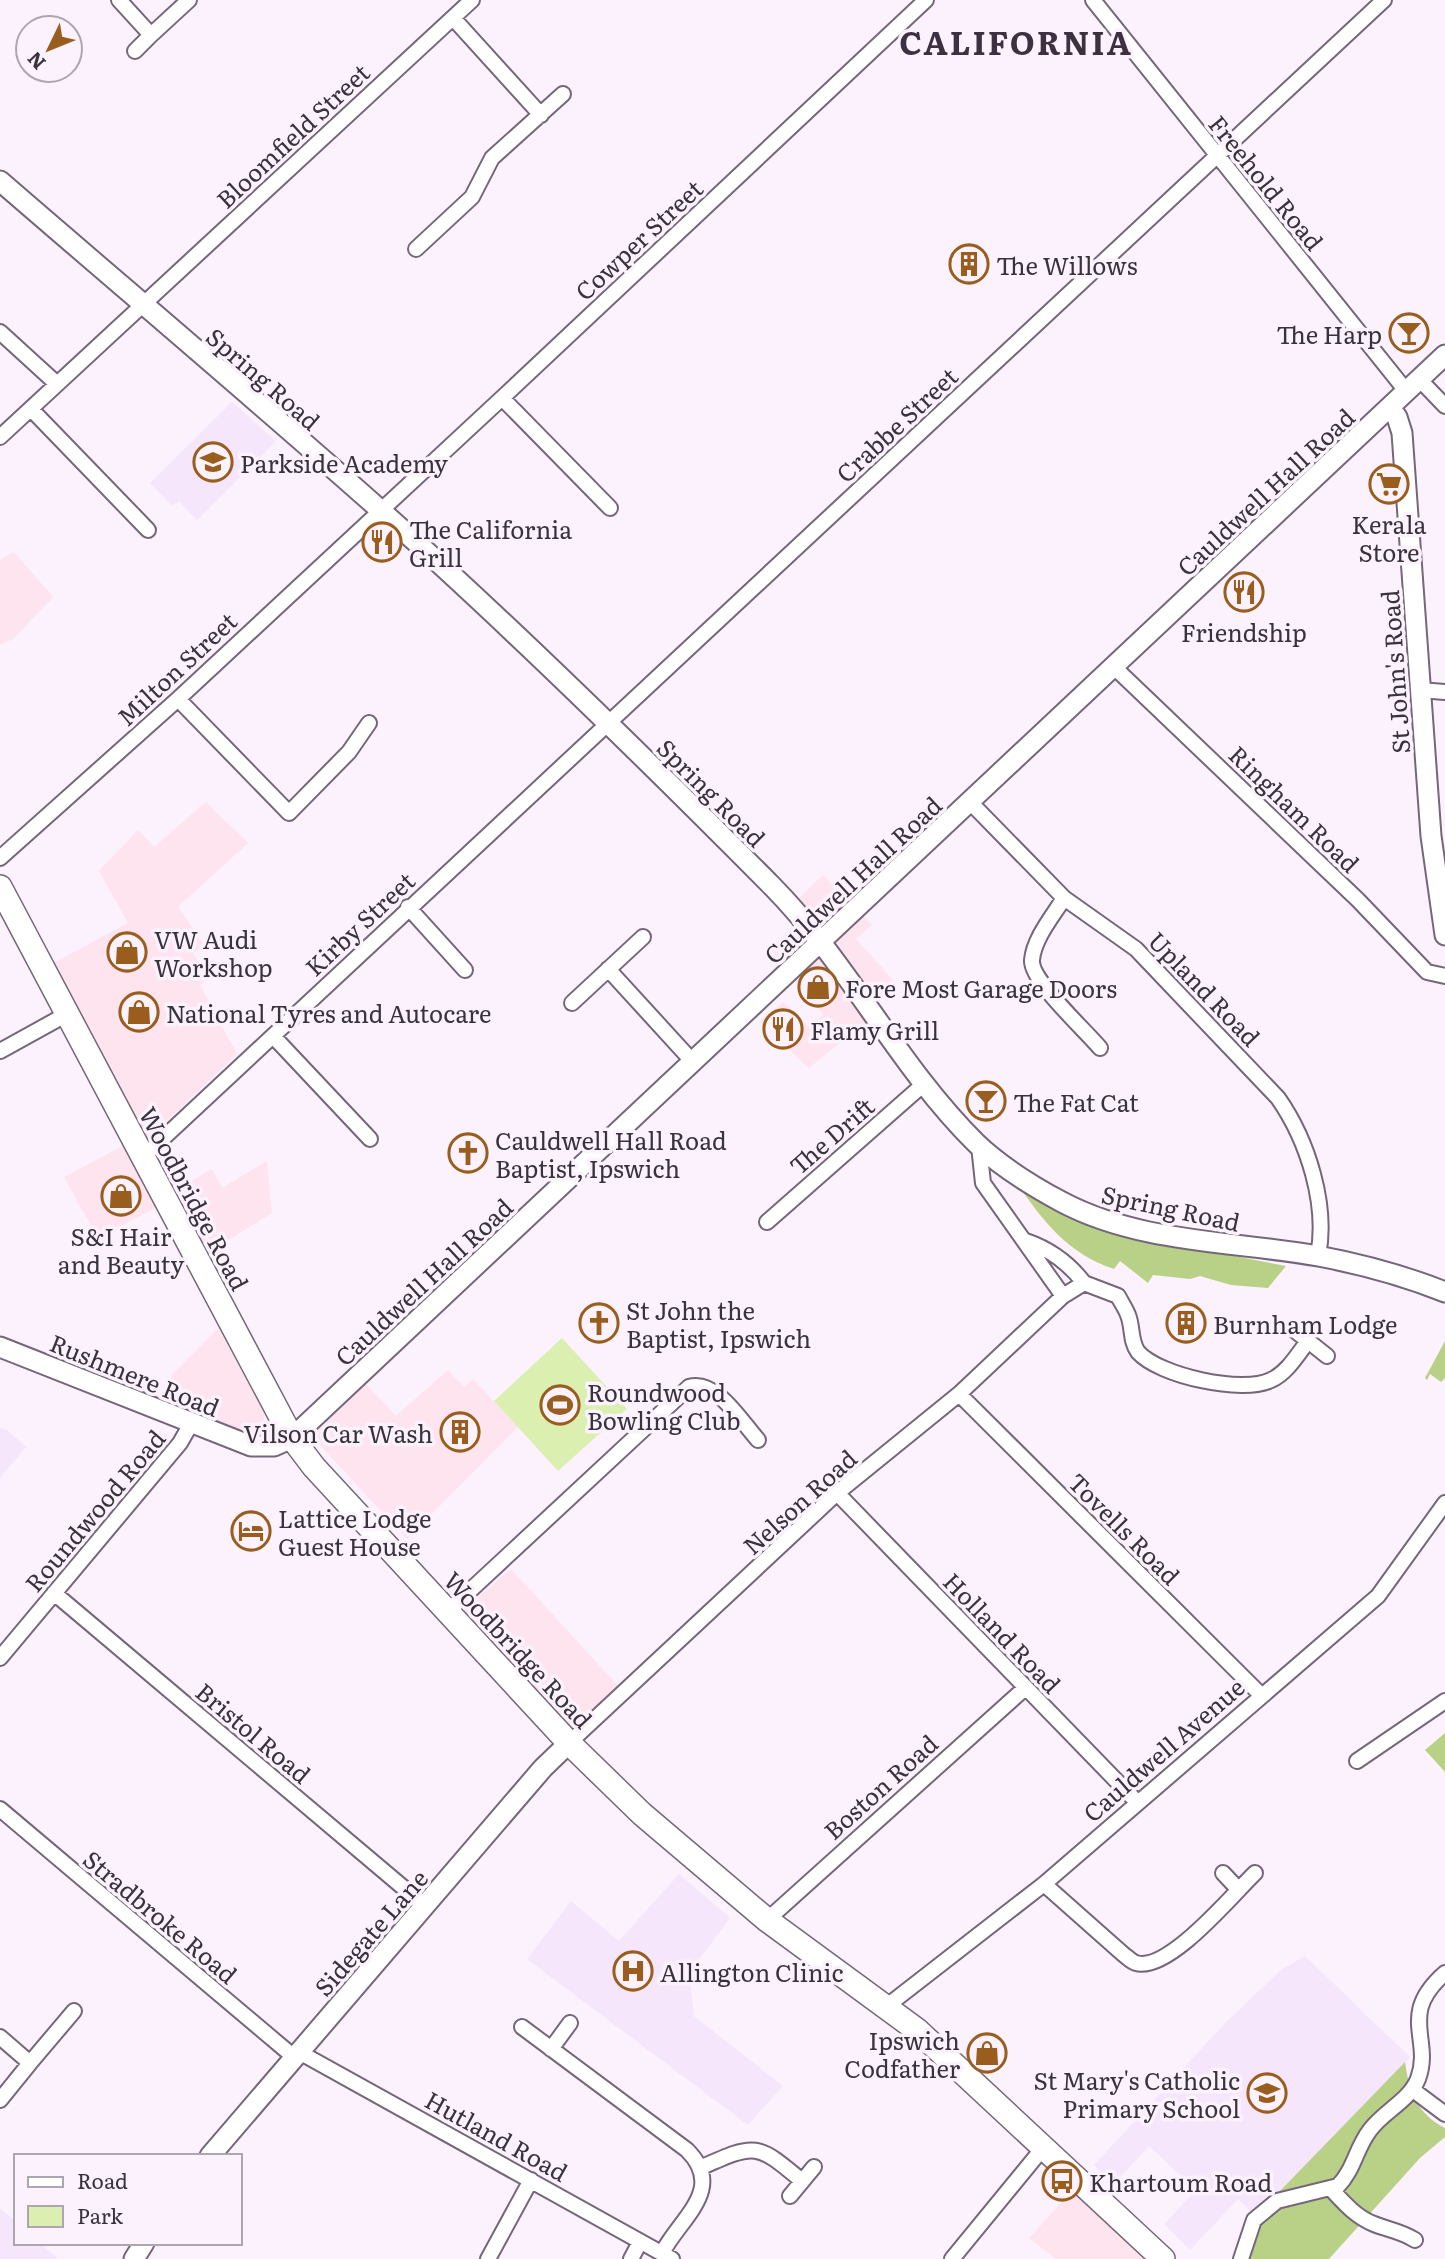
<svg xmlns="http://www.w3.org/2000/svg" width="1445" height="2259" viewBox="0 0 1445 2259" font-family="Literata,serif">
	<rect width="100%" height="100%" fill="#fbf2fe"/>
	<!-- commercial -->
	<path fill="#fde4ee" d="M 14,552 L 53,597 L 13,639 L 0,645 L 0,560 Z
		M 206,802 L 248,843 L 178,907 L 205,946 L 193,953 L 210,978 L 200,985 L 237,1054 L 149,1138 L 145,1137 L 50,965 L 128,923 L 99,871 L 138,830 L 154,847 Z
		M 823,875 L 872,925 L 856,939 L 893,980 L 870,1003 L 877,1013 L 809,1068 L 760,1022 L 783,1002 L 810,1028 L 823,1014 L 770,948 L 800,920 L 789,908 Z
		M 134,1140 L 164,1197 L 212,1169 L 222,1188 L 267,1161 L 272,1213 L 198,1259 L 166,1202 L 98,1238 L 64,1177 Z
		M 219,1327 L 264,1413 L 265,1428 L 259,1433 L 247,1433 L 163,1398 L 172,1375 Z
		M 448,1370 L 464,1387 L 473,1379 L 518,1427 L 407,1539 L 317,1442 L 316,1432 L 366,1384 L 396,1416 Z
		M 511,1569 L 619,1687 L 569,1734 L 457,1615 Z
		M 1072,2191 L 1148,2259 L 1056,2259 L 1029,2238 Z"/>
	<!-- built -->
	<path fill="#f6e6fb" d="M 232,402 L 276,441 L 197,520 L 179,501 L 172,506 L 150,483 Z
		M 0,1428 L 7,1430 L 26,1447 L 0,1478 Z
		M 679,1874 L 730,1918 L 689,1973 L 694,2016 L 783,2086 L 748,2125 L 527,1959 L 571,1901 L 619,1941 Z
		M 1305,1956 L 1410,2057 L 1275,2196 L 1252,2212 L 1238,2199 L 1190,2250 L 1164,2224 L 1196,2190 L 1149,2146 L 1114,2184 L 1094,2165 L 1226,2022 L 1281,1970 Z
		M 0,2208 L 16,2222 L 16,2243 L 40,2243 L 58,2259 L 0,2259 Z"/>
	<!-- green -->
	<path fill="#daefb0" d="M 562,1338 L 627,1409 L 558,1471 L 494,1401 Z"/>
	<!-- forest -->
	<path fill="#b9d187" d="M 1016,1182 L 1103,1231 L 1286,1266 L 1268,1288 L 1231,1285 L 1200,1276 L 1190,1279 L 1153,1275 L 1148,1283 L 1120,1261 L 1114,1269 C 1068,1254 1042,1220 1016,1182 Z
		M 1445,1341 L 1445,1378 L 1441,1382 L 1430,1374 L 1427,1380 L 1425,1378 Z
		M 1445,1733 L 1445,1772 L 1425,1750 Z
		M 1405,2062 C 1409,2091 1417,2114 1445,2128 L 1445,2137 L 1420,2158 L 1329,2259 L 1238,2259 L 1234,2256 L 1243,2229 Z"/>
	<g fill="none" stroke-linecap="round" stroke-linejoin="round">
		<!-- street casing -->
		<g stroke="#756779" stroke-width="18">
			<path id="street" d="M 119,0 L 151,35 L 189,0
				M 1093,0 L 1407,392
				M 453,18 L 541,115
				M 135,51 L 151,35
				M 416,249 L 472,197 L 492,158 L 563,94
				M 0,332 L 57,384
				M 1420,380 L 1445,406
				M 502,398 L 610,508
				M 31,409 L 148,530
				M 0,437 L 472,0
				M 1114,667 L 1358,900 L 1427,972 L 1445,976
				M 1420,690 L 1445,692
				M 178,699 L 289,813 L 349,752 L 369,723
				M 971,803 L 1064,898 L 1136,949 L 1278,1098 C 1308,1141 1328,1205 1318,1256
				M 0,858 L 178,699 L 502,398 L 926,0
				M 1064,898 C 1053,916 1034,938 1032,960 C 1030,980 1085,1030 1100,1048
				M 408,907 L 465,970
				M 608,969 L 693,1062
				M 572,1003 L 643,937
				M 273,1036 L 370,1139
				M 0,1051 L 67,1014
				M 979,1146 L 983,1183 L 1063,1296
				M 143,1157 L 1384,0
				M 767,1222 L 925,1083
				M 1026,1241 C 1049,1249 1069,1263 1084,1283
				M 1084,1283 L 1118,1296 C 1121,1302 1126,1309 1128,1315 C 1133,1327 1130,1341 1138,1352 C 1159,1376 1243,1394 1271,1380 C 1287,1373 1298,1354 1308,1341
				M 1293,1329 L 1327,1356
				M 959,1394 L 1260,1694
				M 837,1493 L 1137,1802
				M 54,1593 L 424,1905
				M 447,1612 L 689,1387 C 716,1379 741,1421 758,1440
				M 0,1658 L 180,1443 L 192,1422
				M 569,1743 L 837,1493 L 959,1394 L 1063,1296 L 1084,1283
				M 1357,1761 L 1445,1701
				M 0,1809 L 294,2057
				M 1223,1873 L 1238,1889
				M 1044,1884 L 1123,1954 C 1127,1957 1132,1962 1136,1963 C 1168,1973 1233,1894 1255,1873
				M 767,1920 L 1025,1688
				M 887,2006 L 1044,1884 L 1378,1596 L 1445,1503
				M 522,2027 L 687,2150 C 726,2189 681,2217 662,2253
				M 0,2037 L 30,2063 L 0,2100
				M 551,2049 L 570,2023
				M 299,2052 L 672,2259
				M 30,2063 L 74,2011
				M 1413,2090 L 1445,2114
				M 702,2167 C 756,2143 757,2143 802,2181
				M 1331,2189 C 1344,2203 1356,2217 1374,2224 C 1389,2230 1401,2231 1415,2240
				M 790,2196 L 814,2167
				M 488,2259 L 531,2180
				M 631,2259 L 640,2242
				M 952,2259 L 1043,2148
				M 1241,2259 L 1254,2220 L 1277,2201 L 1338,2186 C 1354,2170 1356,2148 1370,2130 C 1384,2111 1409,2101 1418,2079 C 1433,2039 1397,2015 1445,1973"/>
		</g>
		<!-- secondary casing -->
		<g stroke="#756779" stroke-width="23">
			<path id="secondary" d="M 0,181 C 126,290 253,397 378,508 C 513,628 644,757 772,886 C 849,964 898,1066 976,1143 C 1001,1167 1032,1186 1062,1202 C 1139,1243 1234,1241 1318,1256 C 1361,1264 1405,1276 1445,1292
				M 1390,408 L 1397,417 L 1402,433 L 1431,836 L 1445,935
				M 0,1347 L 251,1446 L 274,1446 L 292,1438 L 1445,355
				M 210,2156 L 543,1768 L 569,1743
				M 134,2259 L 144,2243"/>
		</g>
		<!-- primary casing -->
		<g stroke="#756779" stroke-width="26">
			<path id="primary" d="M 0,887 L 292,1438 L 314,1467 L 569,1743 L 642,1814 L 767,1920 L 917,2030 L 1163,2259"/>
		</g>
		<!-- street -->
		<use href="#street" stroke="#fff" stroke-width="14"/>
		<!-- secondary -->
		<use href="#secondary" stroke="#fff" stroke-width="19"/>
		<!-- primary -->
		<use href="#primary" stroke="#fff" stroke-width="23"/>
	</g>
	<!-- icons -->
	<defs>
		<g id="building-ring" transform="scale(2.0125)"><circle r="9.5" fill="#fbf2fe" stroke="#995e1e" stroke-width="1.5"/><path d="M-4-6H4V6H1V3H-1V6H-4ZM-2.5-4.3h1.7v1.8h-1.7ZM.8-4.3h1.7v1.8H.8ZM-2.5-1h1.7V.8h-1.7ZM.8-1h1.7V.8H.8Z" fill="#995e1e"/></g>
		<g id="bar-ring" transform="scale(2.0125)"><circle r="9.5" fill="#fbf2fe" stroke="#995e1e" stroke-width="1.5"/><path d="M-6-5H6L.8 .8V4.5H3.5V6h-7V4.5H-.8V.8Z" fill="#995e1e"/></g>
		<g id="school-ring" transform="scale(2.0125)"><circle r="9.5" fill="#fbf2fe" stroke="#995e1e" stroke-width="1.5"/><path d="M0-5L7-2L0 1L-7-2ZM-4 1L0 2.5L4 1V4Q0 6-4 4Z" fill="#995e1e"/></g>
		<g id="supermarket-ring" transform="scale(2.0125)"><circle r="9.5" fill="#fbf2fe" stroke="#995e1e" stroke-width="1.5"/><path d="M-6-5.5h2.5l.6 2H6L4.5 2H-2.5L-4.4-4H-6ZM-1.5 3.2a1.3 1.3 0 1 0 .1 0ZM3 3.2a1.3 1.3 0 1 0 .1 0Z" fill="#995e1e"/></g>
		<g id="restaurant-ring" transform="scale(2.0125)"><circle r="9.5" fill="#fbf2fe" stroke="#995e1e" stroke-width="1.5"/><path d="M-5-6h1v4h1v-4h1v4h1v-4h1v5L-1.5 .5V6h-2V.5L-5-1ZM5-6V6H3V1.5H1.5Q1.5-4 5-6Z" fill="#995e1e"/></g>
		<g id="shop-ring" transform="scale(2.0125)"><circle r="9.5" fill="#fbf2fe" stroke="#995e1e" stroke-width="1.5"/><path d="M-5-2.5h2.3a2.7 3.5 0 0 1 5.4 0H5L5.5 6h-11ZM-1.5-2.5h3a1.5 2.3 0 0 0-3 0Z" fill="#995e1e"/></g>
		<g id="church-ring" transform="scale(2.0125)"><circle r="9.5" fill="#fbf2fe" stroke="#995e1e" stroke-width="1.5"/><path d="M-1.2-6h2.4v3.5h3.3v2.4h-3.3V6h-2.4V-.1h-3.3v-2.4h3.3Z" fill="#995e1e"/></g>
		<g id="stadium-ring" transform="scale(2.0125)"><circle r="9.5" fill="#fbf2fe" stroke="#995e1e" stroke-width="1.5"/><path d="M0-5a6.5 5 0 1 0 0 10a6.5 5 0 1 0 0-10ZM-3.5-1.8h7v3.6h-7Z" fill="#995e1e"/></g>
		<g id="hotel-ring" transform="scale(2.0125)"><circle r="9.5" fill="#fbf2fe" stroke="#995e1e" stroke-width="1.5"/><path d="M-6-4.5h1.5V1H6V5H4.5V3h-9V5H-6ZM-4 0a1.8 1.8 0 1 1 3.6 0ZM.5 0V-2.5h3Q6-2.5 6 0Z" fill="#995e1e"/></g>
		<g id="hospital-ring" transform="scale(2.0125)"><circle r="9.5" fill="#fbf2fe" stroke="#995e1e" stroke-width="1.5"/><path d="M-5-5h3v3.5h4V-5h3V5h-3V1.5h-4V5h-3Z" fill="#995e1e"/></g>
		<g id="bus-ring" transform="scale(2.0125)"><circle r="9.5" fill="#fbf2fe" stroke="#995e1e" stroke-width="1.5"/><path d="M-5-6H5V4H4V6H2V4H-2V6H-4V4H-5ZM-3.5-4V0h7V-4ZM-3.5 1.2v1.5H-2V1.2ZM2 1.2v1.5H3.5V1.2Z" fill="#995e1e"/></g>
	</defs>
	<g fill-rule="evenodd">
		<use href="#building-ring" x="969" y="264"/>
		<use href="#bar-ring" x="1409" y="333"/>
		<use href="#school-ring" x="213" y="462"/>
		<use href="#supermarket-ring" x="1389" y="484"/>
		<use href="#restaurant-ring" x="382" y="542"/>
		<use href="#restaurant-ring" x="1244" y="592"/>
		<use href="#shop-ring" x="127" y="952"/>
		<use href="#shop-ring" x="818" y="987"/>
		<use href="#shop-ring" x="139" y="1012"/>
		<use href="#restaurant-ring" x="783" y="1029"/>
		<use href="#bar-ring" x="986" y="1101"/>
		<use href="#church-ring" x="468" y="1153"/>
		<use href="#shop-ring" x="121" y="1196"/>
		<use href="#church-ring" x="599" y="1323"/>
		<use href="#building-ring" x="1186" y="1323"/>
		<use href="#stadium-ring" x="560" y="1405"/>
		<use href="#building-ring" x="460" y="1432"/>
		<use href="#hotel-ring" x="251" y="1531"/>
		<use href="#hospital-ring" x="633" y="1971"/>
		<use href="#shop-ring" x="987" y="2053"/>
		<use href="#school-ring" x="1267" y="2093"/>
		<use href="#bus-ring" x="1062" y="2181"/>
	</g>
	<g text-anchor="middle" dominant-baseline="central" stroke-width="7" stroke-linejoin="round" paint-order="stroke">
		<!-- street labels -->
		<g font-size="24" fill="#39333b" stroke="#fbf2fe">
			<text transform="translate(292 135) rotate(-43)">Bloomfield Street</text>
			<text transform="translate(1267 182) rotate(51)">Freehold Road</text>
			<text transform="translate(638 239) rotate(-43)">Cowper Street</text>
			<text transform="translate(264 378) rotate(41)">Spring Road</text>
			<text transform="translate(896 424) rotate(-43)">Crabbe Street</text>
			<text transform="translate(1265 491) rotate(-43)">Cauldwell Hall Road</text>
			<text transform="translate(176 668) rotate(-43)">Milton Street</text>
			<text transform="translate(1394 672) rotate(-94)">St John's Road</text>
			<text transform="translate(712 792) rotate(45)">Spring Road</text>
			<text transform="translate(1295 808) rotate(44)">Ringham Road</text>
			<text transform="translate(852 879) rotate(-43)">Cauldwell Hall Road</text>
			<text transform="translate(359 923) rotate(-43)">Kirby Street</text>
			<text transform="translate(1205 988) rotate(46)">Upland Road</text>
			<text transform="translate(831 1135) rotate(-41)">The Drift</text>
			<text transform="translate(195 1198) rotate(62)">Woodbridge Road</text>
			<text transform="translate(1171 1207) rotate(12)">Spring Road</text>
			<text transform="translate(423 1281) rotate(-43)">Cauldwell Hall Road</text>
			<text transform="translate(135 1374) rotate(22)">Rushmere Road</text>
			<text transform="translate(799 1501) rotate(-42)">Nelson Road</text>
			<text transform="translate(94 1510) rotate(-50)">Roundwood Road</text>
			<text transform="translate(1125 1528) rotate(45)">Tovells Road</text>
			<text transform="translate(1003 1632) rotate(46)">Holland Road</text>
			<text transform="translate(519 1649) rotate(47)">Woodbridge Road</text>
			<text transform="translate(254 1732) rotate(40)">Bristol Road</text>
			<text transform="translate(1163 1749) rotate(-41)">Cauldwell Avenue</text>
			<text transform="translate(880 1786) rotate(-42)">Boston Road</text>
			<text transform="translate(161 1916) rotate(40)">Stradbroke Road</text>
			<text transform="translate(370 1932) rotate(-49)">Sidegate Lane</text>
			<text transform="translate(497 2135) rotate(29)">Hutland Road</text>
		</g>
		<!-- poi labels -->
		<g font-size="24" fill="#39333b" stroke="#fbf2fe" text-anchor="start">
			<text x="996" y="264">The Willows</text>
			<text x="1382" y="333" text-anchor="end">The Harp</text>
			<text x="240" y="462">Parkside Academy</text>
			<text x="1389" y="523" text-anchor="middle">Kerala<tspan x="1389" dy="28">Store</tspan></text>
			<text x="409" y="528">The California<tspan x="409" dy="28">Grill</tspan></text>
			<text x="1244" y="631" text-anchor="middle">Friendship</text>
			<text x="154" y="938">VW Audi<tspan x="154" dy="28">Workshop</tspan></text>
			<text x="845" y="987">Fore Most Garage Doors</text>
			<text x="166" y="1012">National Tyres and Autocare</text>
			<text x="810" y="1029">Flamy Grill</text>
			<text x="1013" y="1101">The Fat Cat</text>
			<text x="495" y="1139">Cauldwell Hall Road<tspan x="495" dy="28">Baptist, Ipswich</tspan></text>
			<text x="121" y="1235" text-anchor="middle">S&amp;I Hair<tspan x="121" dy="28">and Beauty</tspan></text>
			<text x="626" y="1309">St John the<tspan x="626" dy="28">Baptist, Ipswich</tspan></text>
			<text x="1213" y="1323">Burnham Lodge</text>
			<text x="587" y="1391">Roundwood<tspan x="587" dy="28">Bowling Club</tspan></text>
			<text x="433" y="1432" text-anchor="end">Vilson Car Wash</text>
			<text x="278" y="1517">Lattice Lodge<tspan x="278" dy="28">Guest House</tspan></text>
			<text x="660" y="1971">Allington Clinic</text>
			<text x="960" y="2039" text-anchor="end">Ipswich<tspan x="960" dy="28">Codfather</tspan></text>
			<text x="1240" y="2079" text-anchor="end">St Mary's Catholic<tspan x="1240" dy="28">Primary School</tspan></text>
			<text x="1089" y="2181">Khartoum Road</text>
		</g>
		<!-- district labels -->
		<g font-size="32" font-weight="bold" letter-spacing="2" fill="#3d3040" stroke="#fbf2fe">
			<text x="1016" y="41">CALIFORNIA</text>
		</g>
	</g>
	<!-- legend -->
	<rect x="14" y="2154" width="228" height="91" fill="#fbf2fe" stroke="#ada6b0" stroke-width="2"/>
	<rect x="28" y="2177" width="35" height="10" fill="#ffffff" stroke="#ada6b0" stroke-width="2"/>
	<text x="77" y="2189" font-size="21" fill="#39333b">Road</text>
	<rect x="28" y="2206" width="35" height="21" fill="#daefb0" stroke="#ada6b0" stroke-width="2"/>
	<text x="77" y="2224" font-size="21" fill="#39333b">Park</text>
	<!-- north arrow -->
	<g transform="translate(49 49) rotate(227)"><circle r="33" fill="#fbf2fe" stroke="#ada6b0" stroke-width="2"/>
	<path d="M0-5L12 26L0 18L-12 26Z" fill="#995e1e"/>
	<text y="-10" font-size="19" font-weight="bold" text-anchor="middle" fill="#39333b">N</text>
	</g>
</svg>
